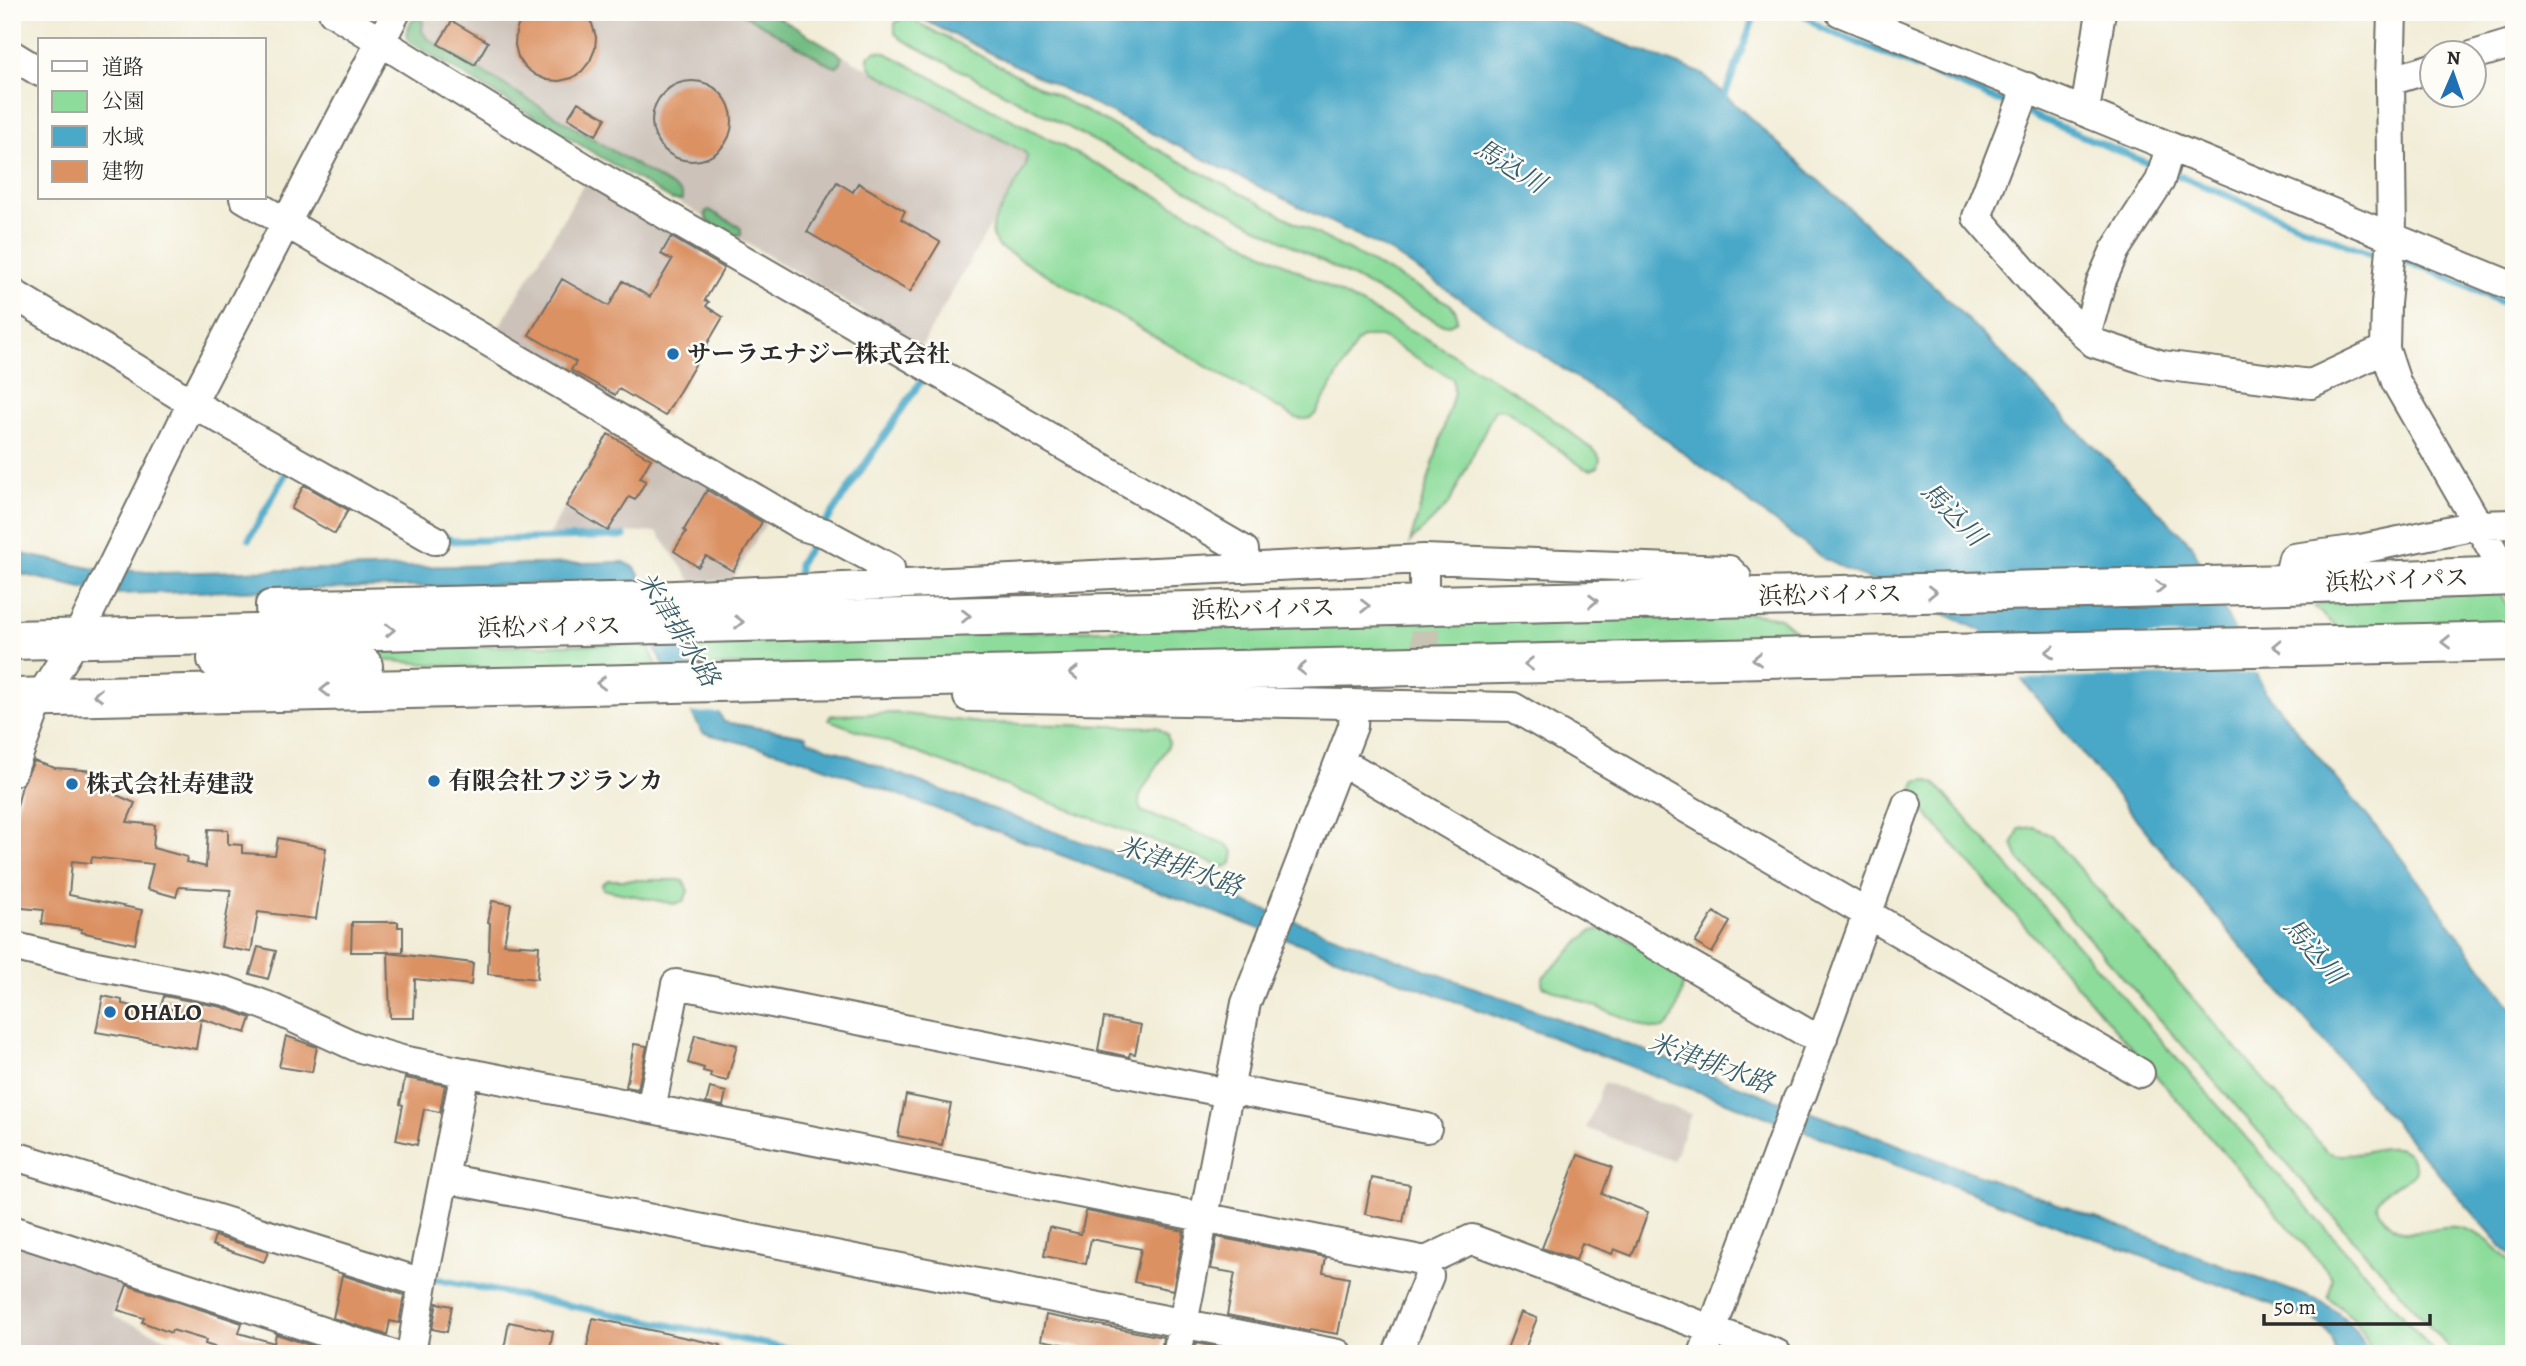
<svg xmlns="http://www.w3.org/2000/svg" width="2526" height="1366" viewBox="0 0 2526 1366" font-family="Alegreya,'Noto Serif JP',serif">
	<rect width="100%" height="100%" fill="#fdfcf7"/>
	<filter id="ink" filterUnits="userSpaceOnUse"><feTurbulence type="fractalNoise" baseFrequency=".0143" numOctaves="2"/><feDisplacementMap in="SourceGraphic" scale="14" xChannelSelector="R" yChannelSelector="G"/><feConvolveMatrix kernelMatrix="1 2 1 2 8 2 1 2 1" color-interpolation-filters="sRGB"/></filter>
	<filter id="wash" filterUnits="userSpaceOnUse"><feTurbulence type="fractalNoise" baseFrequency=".00686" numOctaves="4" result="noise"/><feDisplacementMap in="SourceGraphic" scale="28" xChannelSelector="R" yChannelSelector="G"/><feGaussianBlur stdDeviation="1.57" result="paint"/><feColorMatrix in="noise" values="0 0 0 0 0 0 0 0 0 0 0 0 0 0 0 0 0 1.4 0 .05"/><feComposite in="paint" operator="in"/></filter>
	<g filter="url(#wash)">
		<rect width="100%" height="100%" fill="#f1ecd6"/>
		<!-- industrial -->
		<path fill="#ccc2b9" d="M 415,12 L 769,12 L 846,57 L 1023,151 L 1028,160 L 921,347 L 403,37 Z
			M 585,182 L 703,250 L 614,400 L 497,331 Z
			M 612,426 L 769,518 L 732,580 L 692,582 L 657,532 L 548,535 Z
			M 1604,1082 L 1691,1114 L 1673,1161 L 1586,1128 Z
			M 12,1237 L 126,1272 L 113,1316 L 181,1344 L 177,1354 L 12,1354 Z"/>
		<!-- green -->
		<path fill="#8ddc9b" stroke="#5c8463" stroke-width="2" d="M 903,18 L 911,19 L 1450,304 L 1456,311 L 1457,321 L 1449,325 L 1439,323 L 901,39 L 895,33 L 895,23 Z
			M 876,51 L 884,52 L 1429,340 L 1524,398 L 1569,431 L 1596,452 L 1600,459 L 1598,467 L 1591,470 L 1584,468 L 1513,415 L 1505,410 L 1495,409 L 1449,504 L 1410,542 L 1454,393 L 1453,379 L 1381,337 L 1363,337 L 1357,342 L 1316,413 C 1310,420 1305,420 1296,418 L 999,247 C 992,238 991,232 994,222 L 1026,166 L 1027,155 L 1023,151 L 874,72 L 869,65 L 868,56 Z
			M 2500,592 L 2514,617 L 2514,625 L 2340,630 L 2314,607 L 2327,601 Z
			M 1746,613 L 1780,618 L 1803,637 L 1796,643 L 702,666 L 686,641 Z
			M 647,643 L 658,668 L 502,670 L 393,661 L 229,652 Z
			M 896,713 L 980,723 L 1157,727 L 1167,734 L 1169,744 L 1140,795 L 1139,803 L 1141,811 L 1228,845 L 1234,852 L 1232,863 L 1225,867 L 1220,866 L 829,720 L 830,716 L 834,715 Z
			M 1926,780 L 1936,784 L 2436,1354 L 2373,1354 L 2363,1332 L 2353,1318 L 2328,1297 L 2333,1279 L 2330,1274 L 1916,802 L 1913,792 L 1916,782 Z
			M 2034,827 L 2050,835 L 2326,1151 C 2354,1168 2406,1122 2416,1171 C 2406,1186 2378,1186 2377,1206 C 2405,1255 2425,1220 2462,1228 C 2485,1234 2499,1250 2514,1267 L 2514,1354 L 2454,1354 L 2019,859 L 2013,844 L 2019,829 Z
			M 608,880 L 679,880 L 684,881 L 688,891 L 684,901 L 674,904 L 606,890 L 603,889 L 602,884 Z
			M 1606,927 L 1683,972 C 1686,983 1676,1018 1667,1026 C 1662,1030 1656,1029 1650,1028 L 1543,986 L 1542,981 L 1544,976 L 1590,932 Z"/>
		<!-- forest -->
		<path fill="#72bc83" stroke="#4e7457" stroke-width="2" d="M 740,12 L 769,12 L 837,52 L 842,57 L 841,63 L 836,67 L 830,65 Z
			M 415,18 L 420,18 L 423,22 L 422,31 L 427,38 L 679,191 L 682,194 L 682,200 L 672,200 L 411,43 L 406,33 L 411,21 Z
			M 709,210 L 738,226 L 741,229 L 741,235 L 732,235 L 707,221 L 705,213 Z"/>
		<!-- water -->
		<path fill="#4aa8c8" stroke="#3a6a7a" stroke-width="2" d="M 908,12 L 1539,12 L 1701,73 L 1936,288 L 2191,544 L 2264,690 L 2399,855 L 2514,1011 L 2514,1260 L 2233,937 L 1982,631 L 1824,559 L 1653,430 L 1391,252 Z
			M 12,552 L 91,568 L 163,573 L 624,562 L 635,568 L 724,722 L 806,736 L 807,740 L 2322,1302 C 2343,1315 2360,1330 2368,1354 L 2336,1354 C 2334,1338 2327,1328 2314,1320 L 794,756 L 703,733 L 616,582 L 108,594 L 12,572 Z"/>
		<!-- pier -->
		<path fill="#f1ecd6" d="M 2240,634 L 2259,673 L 2017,679 L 1985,640 Z
			M 696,668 L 722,712 L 688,713 L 662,669 Z"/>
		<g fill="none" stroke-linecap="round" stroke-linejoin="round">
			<!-- stream -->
			<path stroke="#4aa8c8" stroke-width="7" d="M 1801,12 L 1820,27 L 2014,107
				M 1722,103 L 1756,12
				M 2025,112 L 2159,168
				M 2170,172 L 2368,253 L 2384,257
				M 2395,260 L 2427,268 L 2514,308
				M 825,524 L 925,375
				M 441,534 L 453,541 L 624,536
				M 249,539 L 290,466
				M 894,559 L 915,570
				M 799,577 L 799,563 L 813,543
				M 12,601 L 13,601
				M 430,1278 L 815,1354"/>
		</g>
		<g id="blocks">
			<!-- building -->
			<path fill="#db9162" d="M 527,12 L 585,12 L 592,24 L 596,37 L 595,49 L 590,61 L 582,71 L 572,78 L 559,81 L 547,80 L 535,75 L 525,67 L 518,57 L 515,45 L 516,32 L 520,20 Z
				M 452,21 L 488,42 L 475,65 L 438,44 Z
				M652 121a40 40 0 1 1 80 0a40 40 0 1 1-80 0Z
				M 578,102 L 606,118 L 596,135 L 568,118 Z
				M 837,182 L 853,192 L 858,183 L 905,211 L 901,219 L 940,242 L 910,292 L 807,232 Z
				M 671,237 L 724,268 L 705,300 L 709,302 L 706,306 L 723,317 L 665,416 L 619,389 L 615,395 L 571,370 L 576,362 L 529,335 L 562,279 L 609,306 L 623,281 L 650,297 L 672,260 L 661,254 Z
				M 608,434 L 651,459 L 640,478 L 646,481 L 635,500 L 629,497 L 608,531 L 566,506 Z
				M 304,485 L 348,510 L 335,534 L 291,509 Z
				M 707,490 L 762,522 L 733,571 L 706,556 L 698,567 L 674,551 L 686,532 L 684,530 Z
				M 34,761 L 55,768 L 97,771 L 96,786 L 135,803 L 127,822 L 155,825 L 153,848 L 187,857 L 186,862 L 206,867 L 208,829 L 228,830 L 228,844 L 242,845 L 242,853 L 275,855 L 278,838 L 326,848 L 316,919 L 258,912 L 251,952 L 221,947 L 231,890 L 179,887 L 176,897 L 147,889 L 153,864 L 92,857 L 91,863 L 72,861 L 69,895 L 142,910 L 135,944 L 81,932 L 82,929 L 41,924 L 43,910 L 12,907 L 12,828 L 22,785 Z
				M 492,901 L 511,904 L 504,944 L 539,946 L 537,979 L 488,974 L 490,923 L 488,922 Z
				M 1714,912 L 1730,922 L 1712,953 L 1695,943 Z
				M 352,922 L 398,922 L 398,927 L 403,927 L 403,952 L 351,952 Z
				M 258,947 L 276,951 L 268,979 L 250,974 Z
				M 388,953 L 473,963 L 471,985 L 415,979 L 414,1018 L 390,1018 Z
				M 103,996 L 122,1000 L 122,1004 L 201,1019 L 196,1049 L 96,1032 Z
				M 164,996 L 222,1007 L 251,1018 L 246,1033 L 161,1006 Z
				M 1104,1018 L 1141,1025 L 1135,1054 L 1130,1053 L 1129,1057 L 1098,1050 Z
				M 695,1035 L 737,1045 L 727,1081 L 710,1077 L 711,1073 L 703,1071 L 704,1068 L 688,1063 Z
				M 286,1036 L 317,1047 L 312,1072 L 279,1067 Z
				M 634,1044 L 647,1046 L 638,1089 L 626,1087 Z
				M 405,1078 L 445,1085 L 440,1112 L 424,1109 L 417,1145 L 396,1140 L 403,1105 L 400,1104 Z
				M 710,1088 L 726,1092 L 723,1106 L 706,1103 Z
				M 906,1095 L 951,1104 L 942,1145 L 898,1136 Z
				M 1578,1155 L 1612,1167 L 1602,1194 L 1648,1212 L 1632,1256 L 1614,1249 L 1612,1254 L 1582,1243 L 1576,1260 L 1542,1248 Z
				M 1372,1178 L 1410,1185 L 1403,1222 L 1365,1214 Z
				M 1086,1211 L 1184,1231 L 1173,1290 L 1134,1282 L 1141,1249 L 1091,1239 L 1086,1264 L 1044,1256 L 1049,1227 L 1081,1234 Z
				M 215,1236 L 268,1252 L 264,1262 L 212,1245 Z
				M 1217,1237 L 1326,1258 L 1323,1273 L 1349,1278 L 1338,1334 L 1310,1329 L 1309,1331 L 1227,1315 L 1235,1273 L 1211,1269 Z
				M 342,1275 L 404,1295 L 399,1323 L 390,1321 L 387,1335 L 333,1318 Z
				M 127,1285 L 242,1323 L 239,1333 L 274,1343 L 276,1334 L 313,1346 L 312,1354 L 248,1354 L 234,1350 L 233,1353 L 205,1344 L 206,1340 L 172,1330 L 171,1333 L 142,1322 L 144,1318 L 118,1310 Z
				M 437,1303 L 452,1306 L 447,1332 L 432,1329 Z
				M 1521,1312 L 1537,1318 L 1523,1354 L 1505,1354 Z
				M 1046,1315 L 1163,1337 L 1161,1354 L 1099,1354 L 1099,1351 L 1041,1340 Z
				M 593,1318 L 721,1345 L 720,1354 L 601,1354 L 586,1351 Z
				M 509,1322 L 553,1331 L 549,1354 L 528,1354 L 504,1349 Z
				M 1196,1343 L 1251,1354 L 1194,1354 Z"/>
		</g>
	</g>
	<g filter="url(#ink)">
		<use href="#blocks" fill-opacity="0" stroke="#706f67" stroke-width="2"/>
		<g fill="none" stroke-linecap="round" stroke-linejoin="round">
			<!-- minor-tunnel -->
			<path stroke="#c9c5b4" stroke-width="28" stroke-dasharray="28 14" stroke-linecap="butt" d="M 1425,588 L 1426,681"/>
			<!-- minor casing -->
			<g stroke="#706f67" stroke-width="32">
				<path id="minor" d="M 333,12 L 590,171 L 1244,550 L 1245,568
					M 1840,12 L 2514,287
					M 2392,12 L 2390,81 L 2392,238 L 2386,304 L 2385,349 L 2396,382 L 2496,556
					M 12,55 L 40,72
					M 2474,55 L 2514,43
					M 2390,81 L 2432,68
					M 2027,87 L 1977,217 L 2042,292 L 2094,343 L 2162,365 L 2311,384 L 2385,349
					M 2085,111 L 2101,12
					M 244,198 L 802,526 L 825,533 L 890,568 L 891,584
					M 12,293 L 192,403 L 435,540
					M 2086,336 L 2101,282 L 2115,250 L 2160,181 L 2170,147
					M 1424,559 L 1424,585
					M 2287,584 L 2293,558 L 2361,549 L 2476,525 L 2514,524
					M 271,633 L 270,605 L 655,596 L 1424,559 L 1729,570 L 1737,578 L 1737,597
					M 967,676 L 968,697 L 1513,707 L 2140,1073
					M 1339,763 L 1354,769 L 1805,1032 L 1823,1038
					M 12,772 L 40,697 L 77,638 L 192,403 L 396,12
					M 12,946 L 81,963 L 226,991 L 267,1006 L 357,1047 L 402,1060 L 1426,1261 L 1472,1239 L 1777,1354
					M 1229,1089 L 1427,1128
					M 651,1109 L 676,984 L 1228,1093
					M 12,1155 L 423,1283
					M 444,1178 L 1338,1354
					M 12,1230 L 391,1354
					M 411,1354 L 423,1283 L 465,1072
					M 1177,1354 L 1246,1003 L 1353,726 L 1354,704
					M 1397,1354 L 1429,1276 L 1426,1261
					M 1703,1354 L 1798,1098 L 1802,1094 L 1907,804"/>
			</g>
			<!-- highway casing -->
			<g stroke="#706f67" stroke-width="42">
				<path id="highway" d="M 12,640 L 2287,584 L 2514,576
					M 217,659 L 363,666
					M 12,698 L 2514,641"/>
			</g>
			<!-- minor -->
			<use href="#minor" stroke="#fff" stroke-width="28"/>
			<!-- highway -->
			<use href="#highway" stroke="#fff" stroke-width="38"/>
		</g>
		<!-- one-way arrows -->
		<defs><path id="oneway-chevron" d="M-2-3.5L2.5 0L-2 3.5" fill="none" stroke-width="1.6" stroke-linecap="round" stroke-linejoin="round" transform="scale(1.75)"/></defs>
		<g stroke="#a0a0a0">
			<use href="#oneway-chevron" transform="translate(2160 587) rotate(-1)"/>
			<use href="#oneway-chevron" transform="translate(1932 592) rotate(-1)"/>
			<use href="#oneway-chevron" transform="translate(1593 601) rotate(-1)"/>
			<use href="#oneway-chevron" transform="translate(1365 606) rotate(-1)"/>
			<use href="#oneway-chevron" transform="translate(966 616) rotate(-1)"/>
			<use href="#oneway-chevron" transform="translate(739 622) rotate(-1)"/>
			<use href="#oneway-chevron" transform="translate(390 630) rotate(-1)"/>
			<use href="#oneway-chevron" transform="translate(2446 642) rotate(179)"/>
			<use href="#oneway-chevron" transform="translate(2277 646) rotate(178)"/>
			<use href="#oneway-chevron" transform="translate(2050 652) rotate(178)"/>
			<use href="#oneway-chevron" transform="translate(1757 659) rotate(179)"/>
			<use href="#oneway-chevron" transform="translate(1529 664) rotate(179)"/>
			<use href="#oneway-chevron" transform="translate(1302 669) rotate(179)"/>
			<use href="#oneway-chevron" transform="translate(1074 673) rotate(179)"/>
			<use href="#oneway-chevron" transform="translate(601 683) rotate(179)"/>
			<use href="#oneway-chevron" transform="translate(325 690) rotate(179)"/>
			<use href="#oneway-chevron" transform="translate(98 695) rotate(178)"/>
		</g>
	</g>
	<!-- markers -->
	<g fill="#1f6fb2" stroke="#fdfcf7" stroke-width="2.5">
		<circle cx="673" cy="354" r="7"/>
		<circle cx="434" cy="781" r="7"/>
		<circle cx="72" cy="784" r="7"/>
		<circle cx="110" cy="1012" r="7"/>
	</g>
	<g text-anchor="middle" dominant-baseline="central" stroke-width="5" stroke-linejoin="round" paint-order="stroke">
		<!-- poi labels -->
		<g font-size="24" font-weight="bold" fill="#2b2b2b" stroke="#fdfcf7" text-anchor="start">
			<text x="687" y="354">サーラエナジー株式会社</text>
			<text x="448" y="781">有限会社フジランカ</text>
			<text x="86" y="784">株式会社寿建設</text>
			<text x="124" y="1012">OHALO</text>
		</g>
		<!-- street labels -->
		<g font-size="24" fill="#2b2b2b" stroke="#fdfcf7">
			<text transform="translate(2397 580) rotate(-2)">浜松バイパス</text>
			<text transform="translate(1830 595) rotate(-1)">浜松バイパス</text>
			<text transform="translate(1263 609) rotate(-1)">浜松バイパス</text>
			<text transform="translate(549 627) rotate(-1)">浜松バイパス</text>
		</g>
		<!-- water labels -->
		<g font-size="26" font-style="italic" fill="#375d6a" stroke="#fdfcf7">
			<text transform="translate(1510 166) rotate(32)">馬込川</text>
			<text transform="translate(1953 514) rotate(45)">馬込川</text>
			<text transform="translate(678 629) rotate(58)">米津排水路</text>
			<text transform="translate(1180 866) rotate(20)">米津排水路</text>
			<text transform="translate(2314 951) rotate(49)">馬込川</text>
			<text transform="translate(1711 1063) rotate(20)">米津排水路</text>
		</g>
	</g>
	<!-- margin -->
	<rect width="2526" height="1366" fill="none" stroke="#fdfcf7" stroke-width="42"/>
	<!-- legend -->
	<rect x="38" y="38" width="228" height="161" fill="#fdfcf7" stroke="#a9a8a5" stroke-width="2"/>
	<rect x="52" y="61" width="35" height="10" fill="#ffffff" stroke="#a9a8a5" stroke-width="2"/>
	<text x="102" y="74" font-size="21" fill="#2b2b2b">道路</text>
	<rect x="52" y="91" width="35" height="21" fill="#8ddc9b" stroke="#a9a8a5" stroke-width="2"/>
	<text x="102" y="108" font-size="21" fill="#2b2b2b">公園</text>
	<rect x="52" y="126" width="35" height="21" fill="#4aa8c8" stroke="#a9a8a5" stroke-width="2"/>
	<text x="102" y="144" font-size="21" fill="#2b2b2b">水域</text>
	<rect x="52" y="161" width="35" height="21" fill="#db9162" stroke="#a9a8a5" stroke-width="2"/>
	<text x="102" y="178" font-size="21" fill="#2b2b2b">建物</text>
	<!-- north arrow -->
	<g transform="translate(2453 74) rotate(2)"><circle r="33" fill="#fdfcf7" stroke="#a9a8a5" stroke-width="2"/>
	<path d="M0-5L12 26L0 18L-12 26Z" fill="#1f6fb2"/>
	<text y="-10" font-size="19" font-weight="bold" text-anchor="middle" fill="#2b2b2b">N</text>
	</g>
	<!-- scale -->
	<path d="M2264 1314v10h166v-10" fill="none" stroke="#2b2b2b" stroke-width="3.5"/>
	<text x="2274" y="1314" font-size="21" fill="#2b2b2b" stroke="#fdfcf7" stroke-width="5" paint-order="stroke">50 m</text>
</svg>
